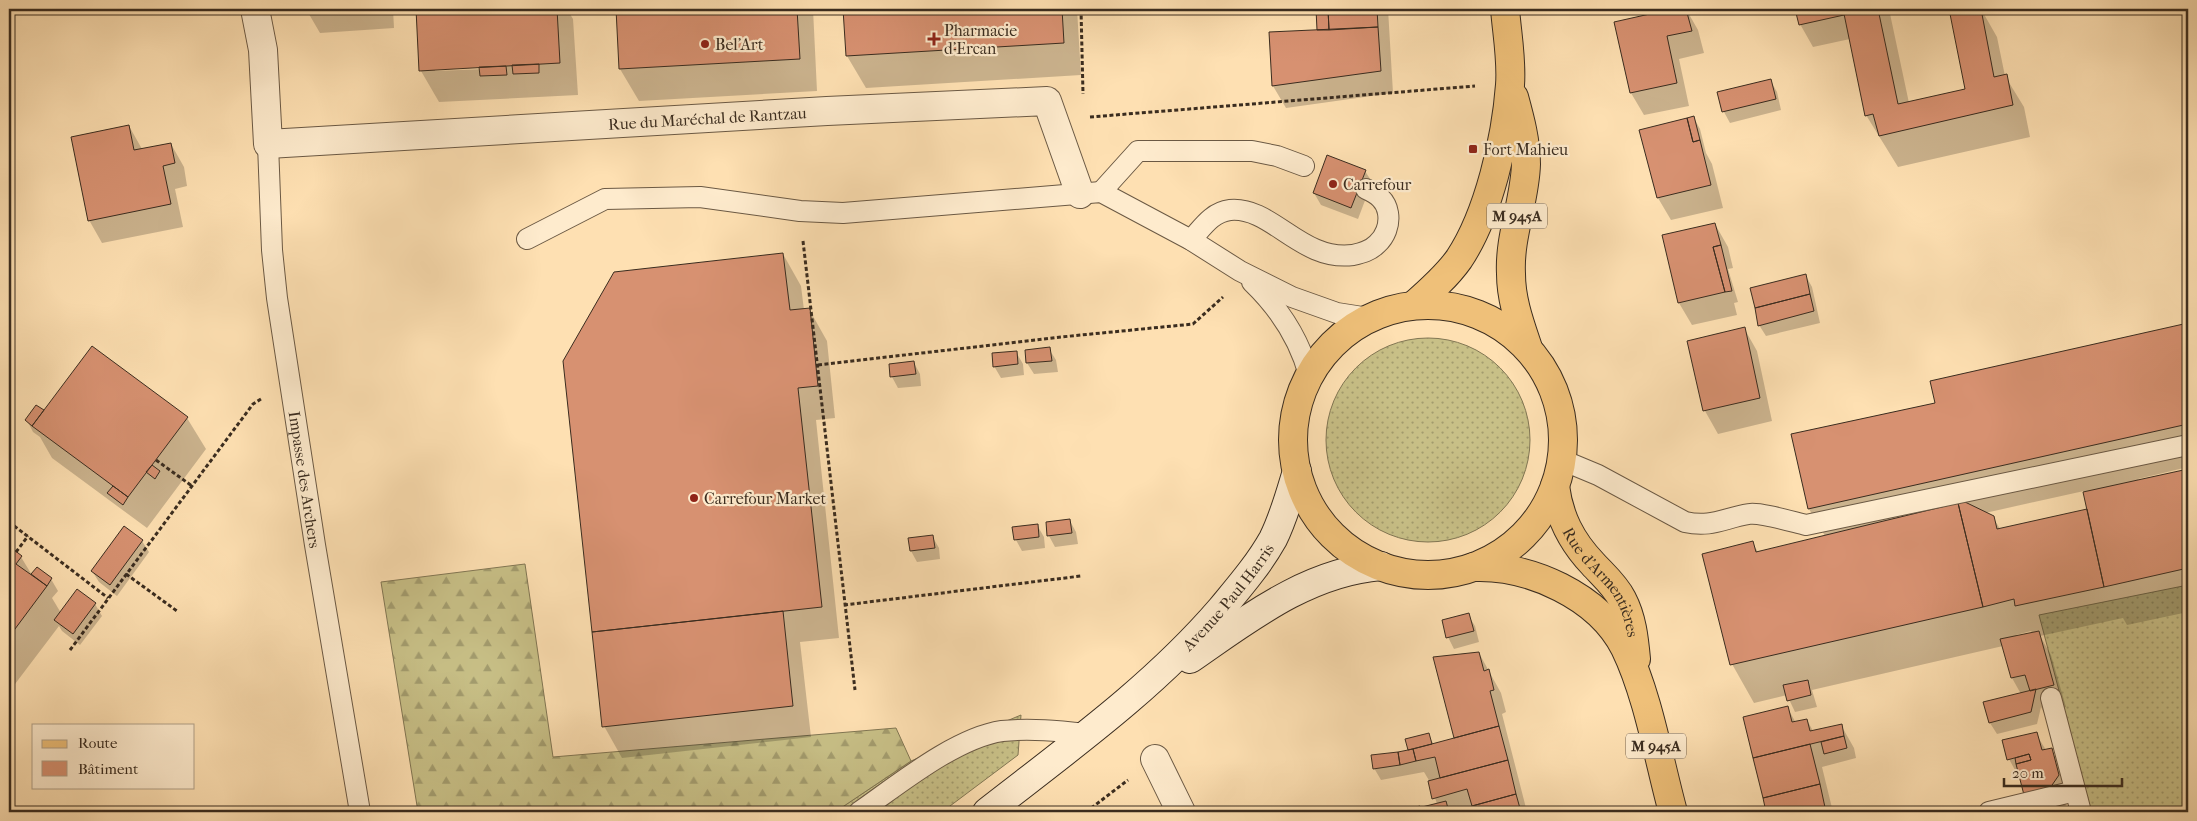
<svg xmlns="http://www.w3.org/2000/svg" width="2197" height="821" viewBox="0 0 2197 821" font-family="'IM FELL French Canon',serif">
	<defs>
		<pattern id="grass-dots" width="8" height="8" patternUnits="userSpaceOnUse" patternTransform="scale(1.25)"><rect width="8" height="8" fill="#c8c087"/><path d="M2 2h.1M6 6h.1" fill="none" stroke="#a39c6e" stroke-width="1.8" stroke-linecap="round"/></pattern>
		<pattern id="forest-firs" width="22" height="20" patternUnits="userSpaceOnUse" patternTransform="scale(1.25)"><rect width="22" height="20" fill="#c8c087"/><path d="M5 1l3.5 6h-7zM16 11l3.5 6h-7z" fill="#a39c6e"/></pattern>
	</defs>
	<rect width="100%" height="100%" fill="#fee0b2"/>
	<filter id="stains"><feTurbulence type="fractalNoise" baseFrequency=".004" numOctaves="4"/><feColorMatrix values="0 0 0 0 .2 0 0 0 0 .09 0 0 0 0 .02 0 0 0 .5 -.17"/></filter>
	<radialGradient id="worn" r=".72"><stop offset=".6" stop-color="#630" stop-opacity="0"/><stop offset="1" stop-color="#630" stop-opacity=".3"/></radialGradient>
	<!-- grass -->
	<path fill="url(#grass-dots)" stroke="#817653" d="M1326 440a102 102 0 1 1 204 0a102 102 0 1 1-204 0Z
		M 2188,585 L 2188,812 L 2091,812 L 2039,615 Z
		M 1021,715 L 1018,755 L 942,812 L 835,812 L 911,761 Z"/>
	<!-- forest -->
	<path fill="url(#forest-firs)" stroke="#817653" d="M 525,564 L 553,757 L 896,728 L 911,761 L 835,812 L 418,812 L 381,582 Z"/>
	<!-- shadow -->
	<path fill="#0003" fill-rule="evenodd" d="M 306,9 L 393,9 L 394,28 L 320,33 Z
		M 417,9 L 567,9 L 573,19 L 578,95 L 439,102 L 421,71 ZM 485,66 L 486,69 L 435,71 L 435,69 Z
		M 617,9 L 813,9 L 817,91 L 639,101 L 620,69 Z
		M 845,9 L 1077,9 L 1081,75 L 866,88 L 847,56 Z
		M 1317,9 L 1388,9 L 1393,93 L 1286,108 L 1273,86 L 1318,31 Z
		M 1678,9 L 1686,9 L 1698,30 L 1704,53 L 1679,59 L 1689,106 L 1644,115 L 1631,93 L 1615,23 Z
		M 1797,9 L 1889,9 L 1909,103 L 1967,90 L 1950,9 L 1981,9 L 1997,37 L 2005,76 L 2024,107 L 2030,137 L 1898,167 L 1866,115 L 1850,39 L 1813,47 L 1800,24 Z
		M 1770,80 L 1777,92 L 1781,110 L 1730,123 L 1724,112 L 1719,93 Z
		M 1694,118 L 1700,129 L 1706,153 L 1712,164 L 1723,208 L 1671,220 L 1658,198 L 1641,131 Z
		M 129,126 L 142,149 L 171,144 L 184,167 L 187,186 L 175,189 L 183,227 L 102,243 L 89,220 Z
		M 1365,171 L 1372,182 L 1358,219 L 1321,205 L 1314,193 Z
		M 1715,224 L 1728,247 L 1733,268 L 1728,269 L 1738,302 L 1734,303 L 1737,315 L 1692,325 L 1679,303 L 1664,236 Z
		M 783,254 L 801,286 L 804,310 L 809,309 L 827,341 L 835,418 L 816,420 L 839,638 L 800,642 L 811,737 L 622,758 L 604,726 Z
		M 1806,276 L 1812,287 L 1820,323 L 1766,336 L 1759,325 Z
		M 2188,324 L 2188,467 L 2138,479 L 2139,481 L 2188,470 L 2188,612 L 2127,625 L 2123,618 L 2040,636 L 2051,655 L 2066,707 L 2044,713 L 2041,707 L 2037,724 L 1997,734 L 1990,723 L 1985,703 L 2021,694 L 2012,678 L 2003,646 L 1812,690 L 1817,707 L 1795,712 L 1787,695 L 1754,703 L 1732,664 L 1752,542 L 1758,552 L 1825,536 L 1809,509 L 1937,404 L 1931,382 ZM 2084,491 L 2088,510 L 2000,529 L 1993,517 L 1985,513 ZM 2031,631 L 2033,634 L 2016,637 L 2016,635 Z
		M 1744,328 L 1757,351 L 1772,421 L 1718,434 L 1705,411 L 1689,342 Z
		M 1049,349 L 1056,360 L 1058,372 L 1034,374 L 1027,363 Z
		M 1016,352 L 1023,364 L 1024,375 L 1001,378 L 994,366 Z
		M 914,363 L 920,374 L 921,386 L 898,388 L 892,377 Z
		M 43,411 L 44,412 L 187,418 L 206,449 L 147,528 L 52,458 L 40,437 L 33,432 L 27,420 Z
		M 1070,521 L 1076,532 L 1078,544 L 1055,547 L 1049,536 Z
		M 1037,525 L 1044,537 L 1045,548 L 1022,551 L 1016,540 Z
		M 932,536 L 939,548 L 940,559 L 917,562 L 911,551 L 909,539 Z
		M 142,541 L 149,552 L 117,596 L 99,582 L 92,571 Z
		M 9,548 L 21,557 L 32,575 L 37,569 L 51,579 L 58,591 L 52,598 L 61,613 L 77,591 L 95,604 L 102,616 L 80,645 L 62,631 L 59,626 L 9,692 Z
		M 1468,615 L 1475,626 L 1479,642 L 1454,649 L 1448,637 Z
		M 1479,653 L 1501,693 L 1506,712 L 1502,714 L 1527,812 L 1425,812 L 1423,808 L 1437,804 L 1430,782 L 1424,772 L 1381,780 L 1374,768 L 1410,752 L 1406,740 L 1428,734 L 1434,745 L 1456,739 L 1434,658 Z
		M 1787,707 L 1796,723 L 1807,720 L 1813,731 L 1841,725 L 1854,748 L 1856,758 L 1822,767 L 1833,812 L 1767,812 L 1745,718 Z
		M 2036,734 L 2046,750 L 2051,749 L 2064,772 L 2071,798 L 2061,812 L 2036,812 L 2025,794 L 2022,783 L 2009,759 Z
		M 9,806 L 16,812 L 9,812 Z"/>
	<!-- building -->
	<path fill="#d79171" stroke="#3a2c1f" d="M 416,9 L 557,9 L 560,63 L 419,71 Z
		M 616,9 L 797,9 L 800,59 L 619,69 Z
		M 843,9 L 1062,9 L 1064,43 L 846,56 Z
		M 1316,9 L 1328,9 L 1329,30 L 1317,30 Z
		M 1328,9 L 1377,9 L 1378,27 L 1329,30 Z
		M 1672,9 L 1686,9 L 1692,31 L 1667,36 L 1677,83 L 1630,93 L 1614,22 Z
		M 1795,9 L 1843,9 L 1844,15 L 1799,25 Z
		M 1843,9 L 1878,9 L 1898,104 L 1965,89 L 1949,9 L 1981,9 L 1994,77 L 2007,74 L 2013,105 L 1879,136 L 1873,114 L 1865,116 Z
		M 1378,27 L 1381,71 L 1272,86 L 1269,32 Z
		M 539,64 L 539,73 L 513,74 L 512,65 Z
		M 506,66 L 507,75 L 480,76 L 479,67 Z
		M 1771,79 L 1776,99 L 1722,112 L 1717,92 Z
		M 1694,116 L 1700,140 L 1693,142 L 1687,118 Z
		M 1687,118 L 1693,142 L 1700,140 L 1711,185 L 1657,198 L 1639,130 Z
		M 129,125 L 134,150 L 171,143 L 175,163 L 163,166 L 171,204 L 88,221 L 71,137 Z
		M 1327,155 L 1366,170 L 1351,208 L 1313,193 Z
		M 1715,223 L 1721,245 L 1713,247 L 1725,292 L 1678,303 L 1662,235 Z
		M 1721,245 L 1732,291 L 1725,292 L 1713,247 Z
		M 783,253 L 790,310 L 810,308 L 818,386 L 798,388 L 822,607 L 592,632 L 563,361 L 614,272 Z
		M 1806,274 L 1810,294 L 1755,308 L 1750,288 Z
		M 1810,294 L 1814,311 L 1758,326 L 1755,308 Z
		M 2188,323 L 2188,424 L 1808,509 L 1791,434 L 1935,403 L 1930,381 Z
		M 1745,327 L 1760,398 L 1703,411 L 1687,341 Z
		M 92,346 L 188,417 L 128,497 L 32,426 Z
		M 1050,347 L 1052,361 L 1026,363 L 1025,350 Z
		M 1017,351 L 1018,364 L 993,367 L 992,353 Z
		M 914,361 L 916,374 L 890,377 L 889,364 Z
		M 36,405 L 44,410 L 32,426 L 25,420 Z
		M 152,465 L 160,471 L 155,479 L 146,472 Z
		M 2188,469 L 2188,568 L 2104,587 L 2083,492 Z
		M 113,486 L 128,497 L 123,505 L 107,493 Z
		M 1965,502 L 1994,516 L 1997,529 L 2087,509 L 2104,587 L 2015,606 L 2014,599 L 1983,607 L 1958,503 Z
		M 1958,503 L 1983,607 L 1730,665 L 1702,554 L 1753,541 L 1756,552 Z
		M 1070,519 L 1072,533 L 1047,536 L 1046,522 Z
		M 1038,524 L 1039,537 L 1014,540 L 1012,527 Z
		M 124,526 L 143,540 L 110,585 L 91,571 Z
		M 933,535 L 935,548 L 910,551 L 908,538 Z
		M 9,546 L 22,556 L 16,564 L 47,586 L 9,637 Z
		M 37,567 L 52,578 L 47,586 L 31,574 Z
		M 77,589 L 96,603 L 73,634 L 54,620 Z
		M 783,611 L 793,706 L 602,727 L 592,632 Z
		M 1469,613 L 1474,631 L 1446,638 L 1442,620 Z
		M 2039,631 L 2054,685 L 2030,691 L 2025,675 L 2011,678 L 2000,639 Z
		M 1479,652 L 1484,671 L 1489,669 L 1494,690 L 1490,691 L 1499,726 L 1454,738 L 1433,657 Z
		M 1808,680 L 1811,695 L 1787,701 L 1783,685 Z
		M 2036,689 L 2031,712 L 1989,723 L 1983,702 Z
		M 1788,706 L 1792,722 L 1807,719 L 1810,731 L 1842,724 L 1844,736 L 1753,758 L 1743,717 Z
		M 1499,726 L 1508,760 L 1440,778 L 1435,757 L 1416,761 L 1413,749 Z
		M 2037,732 L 2042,750 L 2052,748 L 2059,775 L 2050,788 L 2024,795 L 2016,764 L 2031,760 L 2029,754 L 2007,760 L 2002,740 Z
		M 1429,733 L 1432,744 L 1408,750 L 1405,739 Z
		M 1844,736 L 1847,748 L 1824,754 L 1821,742 Z
		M 1810,744 L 1820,784 L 1763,798 L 1753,758 Z
		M 1413,749 L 1416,761 L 1400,765 L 1398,752 Z
		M 1398,752 L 1400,765 L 1373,769 L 1371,755 Z
		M 2029,754 L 2031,760 L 2016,764 L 2015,758 Z
		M 1508,760 L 1516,794 L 1472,806 L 1467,789 L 1432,799 L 1428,781 Z
		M 1820,784 L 1826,812 L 1766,812 L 1763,798 Z
		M 1516,794 L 1521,812 L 1474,812 L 1472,806 Z
		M 1446,801 L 1449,812 L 1423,812 L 1422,807 Z
		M 1420,806 L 1422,812 L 1408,812 L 1407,809 Z"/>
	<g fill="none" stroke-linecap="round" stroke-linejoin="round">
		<!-- lane casing -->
		<g stroke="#6b5944" stroke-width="22">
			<g id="lane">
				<path id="s1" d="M 268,144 L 272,250 L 277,298 L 315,545 L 360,812"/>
				<path d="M 1101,192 L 1138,151 L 1252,151 L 1277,156 L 1304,166"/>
				<path d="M 527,239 L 605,199 L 700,197 L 800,211 L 843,213 L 1101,192 L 1191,240 L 1240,271 L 1292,297 L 1337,313 L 1369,318"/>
				<path d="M 1191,240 C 1202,228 1212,212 1230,210 C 1272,206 1301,262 1353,255 C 1362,253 1370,251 1377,244 C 1385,237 1390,225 1388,213 C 1386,200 1377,194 1366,189"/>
				<path d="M 1252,282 C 1280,309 1299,338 1309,375"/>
				<path d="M 1562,460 L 1598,475 L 1685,522 C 1711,528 1724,518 1749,514 C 1760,512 1793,522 1806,525 L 2188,445"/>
				<path d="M 2051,698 L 2081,812"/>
				<path d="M 859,812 C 898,785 955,738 1002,731 C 1030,728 1059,731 1087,734"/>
				<path d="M 1989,812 L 2075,791"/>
			</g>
		</g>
		<!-- street casing -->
		<g stroke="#6b5944" stroke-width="30">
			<g id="street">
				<path id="s2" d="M 255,9 L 263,50 L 268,144 L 827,111 L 1047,101 L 1080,194"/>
				<path d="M 1155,759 L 1181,812"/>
			</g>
		</g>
		<!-- secondary casing -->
		<g stroke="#3a2c1f" stroke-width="30">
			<g id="secondary">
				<path d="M 1190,659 C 1248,619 1307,572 1381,566"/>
				<path id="s3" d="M 987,812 C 1069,748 1153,688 1221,609 C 1240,586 1259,564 1273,539 C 1284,517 1290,494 1297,471"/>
			</g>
		</g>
		<!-- primary casing -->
		<g stroke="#3a2c1f" stroke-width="30">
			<g id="primary">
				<path d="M 1514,97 C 1520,119 1526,141 1526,164 C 1525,201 1509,236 1511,274 C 1511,300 1520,324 1528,348"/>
				<circle cx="1428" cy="440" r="135"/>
				<path d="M 1414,305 C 1430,291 1447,276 1459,259 C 1489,214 1506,138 1510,85 C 1512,60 1507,34 1505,9"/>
				<path id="s4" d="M 1555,486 C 1559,517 1571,541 1593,564 C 1603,575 1615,585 1622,599 C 1632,618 1634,638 1636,659"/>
				<path d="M 1474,567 C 1529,565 1599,596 1625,648 C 1648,695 1659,761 1673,812"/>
			</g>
		</g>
		<!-- path -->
		<path stroke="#3a2c1f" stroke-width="3" stroke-dasharray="4 2.5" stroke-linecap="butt" d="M 1081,9 L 1083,94
			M 1090,117 L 1475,86
			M 803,241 L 855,690
			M 818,365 L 1061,337 L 1193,324 L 1223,297
			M 156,460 L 192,486
			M 9,522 L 108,598
			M 16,552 L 28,536
			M 126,574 L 177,611
			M 844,605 L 1081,576
			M 70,650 L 253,404 L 261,399
			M 1086,812 L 1128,780"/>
		<!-- lane -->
		<use href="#lane" stroke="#feebcd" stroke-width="20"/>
		<!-- street -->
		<use href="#street" stroke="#feebcd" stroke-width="28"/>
		<!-- secondary -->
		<use href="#secondary" stroke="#feebcd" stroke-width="28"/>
		<!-- primary -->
		<use href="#primary" stroke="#efc079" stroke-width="28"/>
	</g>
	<!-- markers -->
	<g fill="#8f2418" stroke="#feebcd" stroke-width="2">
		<path d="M931.5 31.5h5v5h5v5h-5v5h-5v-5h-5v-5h5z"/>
		<circle cx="705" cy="44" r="5"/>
		<rect x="1468" y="144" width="10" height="10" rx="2.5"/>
		<circle cx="1333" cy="184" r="5"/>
		<circle cx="694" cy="498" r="5"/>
	</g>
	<g text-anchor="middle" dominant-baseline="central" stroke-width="4.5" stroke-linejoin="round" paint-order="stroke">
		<!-- shield labels -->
		<g fill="#feebcd" stroke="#756553" stroke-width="1">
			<rect x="1487" y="203.5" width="60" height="25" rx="4"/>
			<rect x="1626" y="733.5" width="60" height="25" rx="4"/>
		</g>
		<g font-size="15" font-weight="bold" fill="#3a2c1f">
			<text x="1517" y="216">M 945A</text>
			<text x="1656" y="746">M 945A</text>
		</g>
		<!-- poi labels -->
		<g font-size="16" fill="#3a2c1f" stroke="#feebcd" text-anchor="start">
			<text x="944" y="30">Pharmacie<tspan x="944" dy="18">d'Ercan</tspan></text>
			<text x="715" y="44">Bel'Art</text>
			<text x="1483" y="149">Fort Mahieu</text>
			<text x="1343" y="184">Carrefour</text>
			<text x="704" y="498">Carrefour Market</text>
		</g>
		<!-- street labels -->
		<g font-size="16" fill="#3a2c1f" stroke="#feebcd">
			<text stroke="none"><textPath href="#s2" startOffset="576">Rue du Maréchal de Rantzau</textPath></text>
			<text stroke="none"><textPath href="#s1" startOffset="338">Impasse des Archers</textPath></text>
			<text stroke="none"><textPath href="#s4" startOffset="109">Rue d'Armentières</textPath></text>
			<text stroke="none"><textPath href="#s3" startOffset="324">Avenue Paul Harris</textPath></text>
		</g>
	</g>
	<!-- margin -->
	<rect width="2197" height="821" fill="none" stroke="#fee0b2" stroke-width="30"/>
	<rect x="10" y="10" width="2177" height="801" fill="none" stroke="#3a2c1f" stroke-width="2.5"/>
	<rect x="15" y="15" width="2167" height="791" fill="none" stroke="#3a2c1f"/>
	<!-- legend -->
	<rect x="32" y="724" width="162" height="65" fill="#feebcd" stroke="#b09f87"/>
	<rect x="42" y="740" width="25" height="8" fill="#efc079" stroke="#b09f87"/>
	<text x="78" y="748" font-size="15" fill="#3a2c1f">Route</text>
	<rect x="42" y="761" width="25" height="15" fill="#d79171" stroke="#b09f87"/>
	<text x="78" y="774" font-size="15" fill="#3a2c1f">Bâtiment</text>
	<!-- scale -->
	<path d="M2004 778v8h118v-8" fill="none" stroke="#3a2c1f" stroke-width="2.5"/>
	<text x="2012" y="778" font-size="15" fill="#3a2c1f" stroke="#feebcd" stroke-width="4" paint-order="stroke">20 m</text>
	<rect width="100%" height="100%" filter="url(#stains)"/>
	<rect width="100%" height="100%" fill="url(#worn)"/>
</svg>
